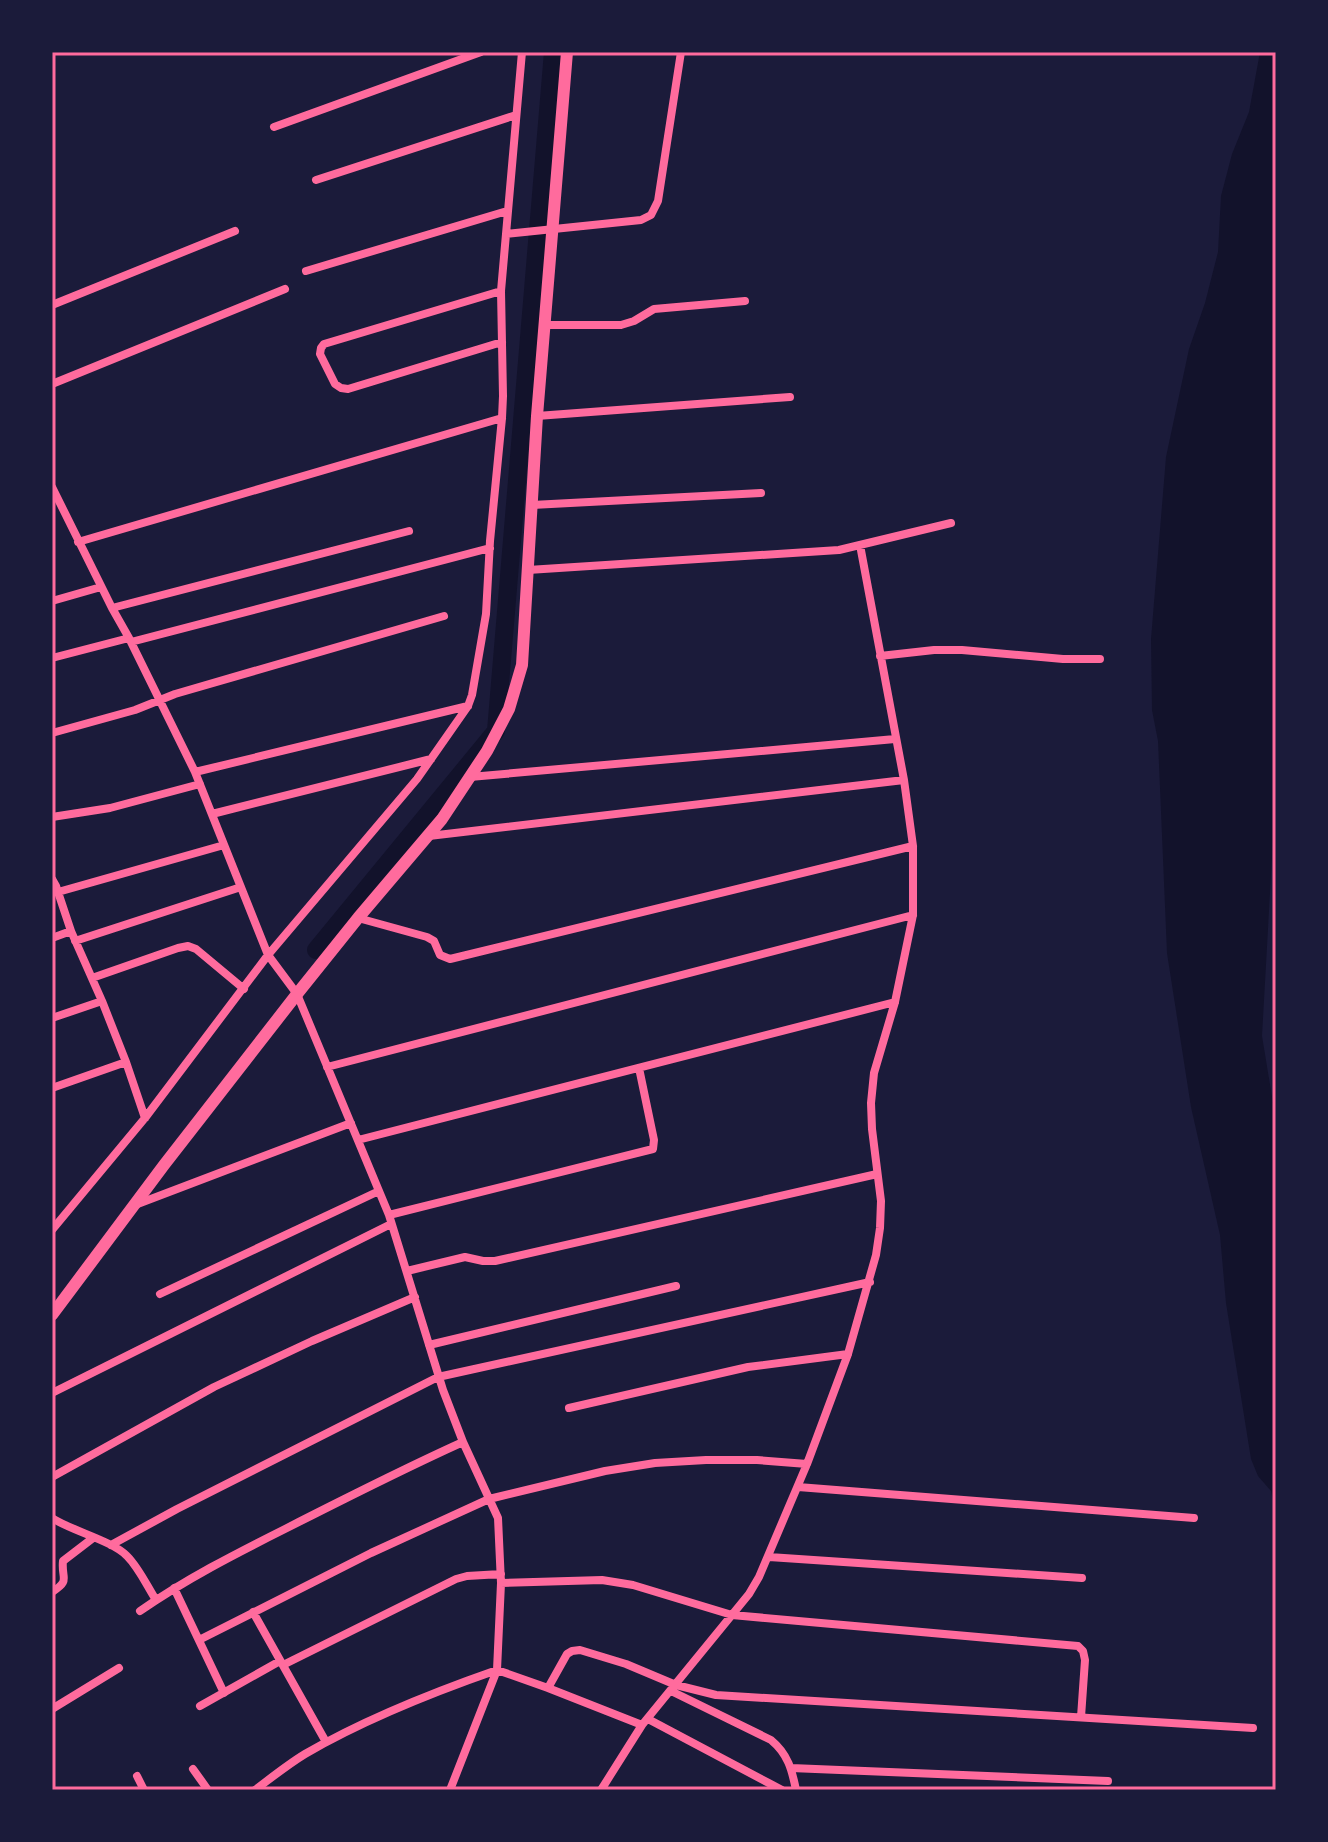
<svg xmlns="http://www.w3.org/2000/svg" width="1328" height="1842" viewBox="0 0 1328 1842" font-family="Raleway,sans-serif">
	<rect width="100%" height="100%" fill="#1b1b3a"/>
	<!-- water -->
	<path fill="#12122b" d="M 1260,52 L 1276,52 L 1276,785 L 1262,1036 L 1276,1121 L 1276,1515 L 1271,1491 L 1258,1476 L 1251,1459 L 1226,1303 L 1220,1235 L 1191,1107 L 1167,953 L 1158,741 L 1152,710 L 1151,639 L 1166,457 L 1189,349 L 1205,303 L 1218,252 L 1221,196 L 1232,154 L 1249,112 Z"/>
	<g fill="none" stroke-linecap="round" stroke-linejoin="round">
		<!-- canal -->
		<path stroke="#12122b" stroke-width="18" d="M 316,950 L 496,731 L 553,52"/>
		<!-- minor -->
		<path stroke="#ff6b9d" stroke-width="8" d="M 274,127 L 481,52
			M 316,180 L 516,115
			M 506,234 L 641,220 L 651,215 L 658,201 L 681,52
			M 306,271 L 507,211
			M 501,291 L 324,344 L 321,348 L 320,354 L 335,384 L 341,388 L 348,389 L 502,342
			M 52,305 L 235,231
			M 544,325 L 621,325 L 634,321 L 654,309 L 745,301
			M 52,384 L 285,289
			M 537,416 L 790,397
			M 52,487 L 112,608 L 129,638 L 195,772 L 268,955 L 297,994 L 389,1215 L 443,1390 L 463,1442 L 498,1518 L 501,1583 L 497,1670 L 450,1790
			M 532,505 L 761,493
			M 78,542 L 502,418
			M 528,570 L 839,550 L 951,523
			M 52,601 L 101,587
			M 112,608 L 409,531
			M 131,642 L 490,548
			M 880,656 L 934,650 L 962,650 L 1063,659 L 1100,659
			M 52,658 L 129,638
			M 52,733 L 135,710 L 175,694 L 444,616
			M 195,772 L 468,706
			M 470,777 L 895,739
			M 212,814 L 431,759
			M 52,817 L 110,808 L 200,784
			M 429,836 L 904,780
			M 52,879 L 56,886 L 71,931 L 102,1001 L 126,1062 L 145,1118
			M 58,892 L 224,845
			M 358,918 L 427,937 L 434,941 L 440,955 L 450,959 L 913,846
			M 52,938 L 71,931
			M 75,941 L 241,887
			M 92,978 L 178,948 L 188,946 L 196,949 L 244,989
			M 52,1018 L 102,1001
			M 327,1067 L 913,915
			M 52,1088 L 126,1062
			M 358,1140 L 895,1002
			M 135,1205 L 351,1123
			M 389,1215 L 653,1149 L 654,1140 L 639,1068
			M 52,1230 L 145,1118 L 268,955 L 417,779 L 468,706 L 472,695 L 486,614 L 490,541 L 502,418 L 503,396 L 501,291 L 522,52
			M 407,1271 L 465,1257 L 483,1261 L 495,1261 L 877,1174
			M 160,1294 L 379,1191
			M 429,1345 L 676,1286
			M 52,1393 L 391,1224
			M 569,1408 L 748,1367 L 848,1354
			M 52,1477 L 214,1387 L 312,1341 L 415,1297
			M 798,1487 L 1194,1518
			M 52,1518 C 72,1531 113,1541 127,1556 C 139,1568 147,1586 156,1600
			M 111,1545 L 177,1509 L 438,1377 L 870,1282
			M 769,1557 L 1082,1578
			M 501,1583 L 602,1580 L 633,1585 L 732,1615 L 1078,1646 L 1083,1651 L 1085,1660 L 1081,1717
			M 174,1588 L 224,1693
			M 52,1592 C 71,1580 61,1579 63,1561 L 93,1538
			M 140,1611 C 186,1579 235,1554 285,1529 C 344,1499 403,1469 463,1442
			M 253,1612 L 326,1742
			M 199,1640 L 371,1553 L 489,1499 L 605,1471 L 655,1463 L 706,1460 L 757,1460 L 807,1464
			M 283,1665 L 456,1579 L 467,1576 L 501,1574
			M 497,1670 L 548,1688 L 642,1725
			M 548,1688 L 567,1654 L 572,1651 L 580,1650 L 626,1664 L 676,1685 L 716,1695 L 1253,1728
			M 671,1691 L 771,1740 C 788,1754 792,1770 796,1790
			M 200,1706 L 280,1661
			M 52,1709 L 119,1668
			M 648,1719 L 782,1790
			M 791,1768 L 1108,1781
			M 193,1769 L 208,1790
			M 137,1776 L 144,1790
			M 255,1790 C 271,1778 287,1765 305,1754 C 365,1719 431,1693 497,1670
			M 601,1790 L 642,1725 L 749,1594 L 759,1577 L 807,1464 L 848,1354 L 876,1255 L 880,1228 L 881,1201 L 872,1129 L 871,1103 L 874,1073 L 895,1002 L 913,915 L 913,846 L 904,780 L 860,545"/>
		<!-- tertiary -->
		<path stroke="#ff6b9d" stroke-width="12" d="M 52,1315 L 164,1165 L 297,994 L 358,918 L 442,819 L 487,751 L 509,709 L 522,665 L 537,416 L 567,52"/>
	</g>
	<!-- border -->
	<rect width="1328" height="1842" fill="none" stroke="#1b1b3a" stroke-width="108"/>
	<rect x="54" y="54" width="1220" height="1734" fill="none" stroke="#ff6b9d" stroke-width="3"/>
</svg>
